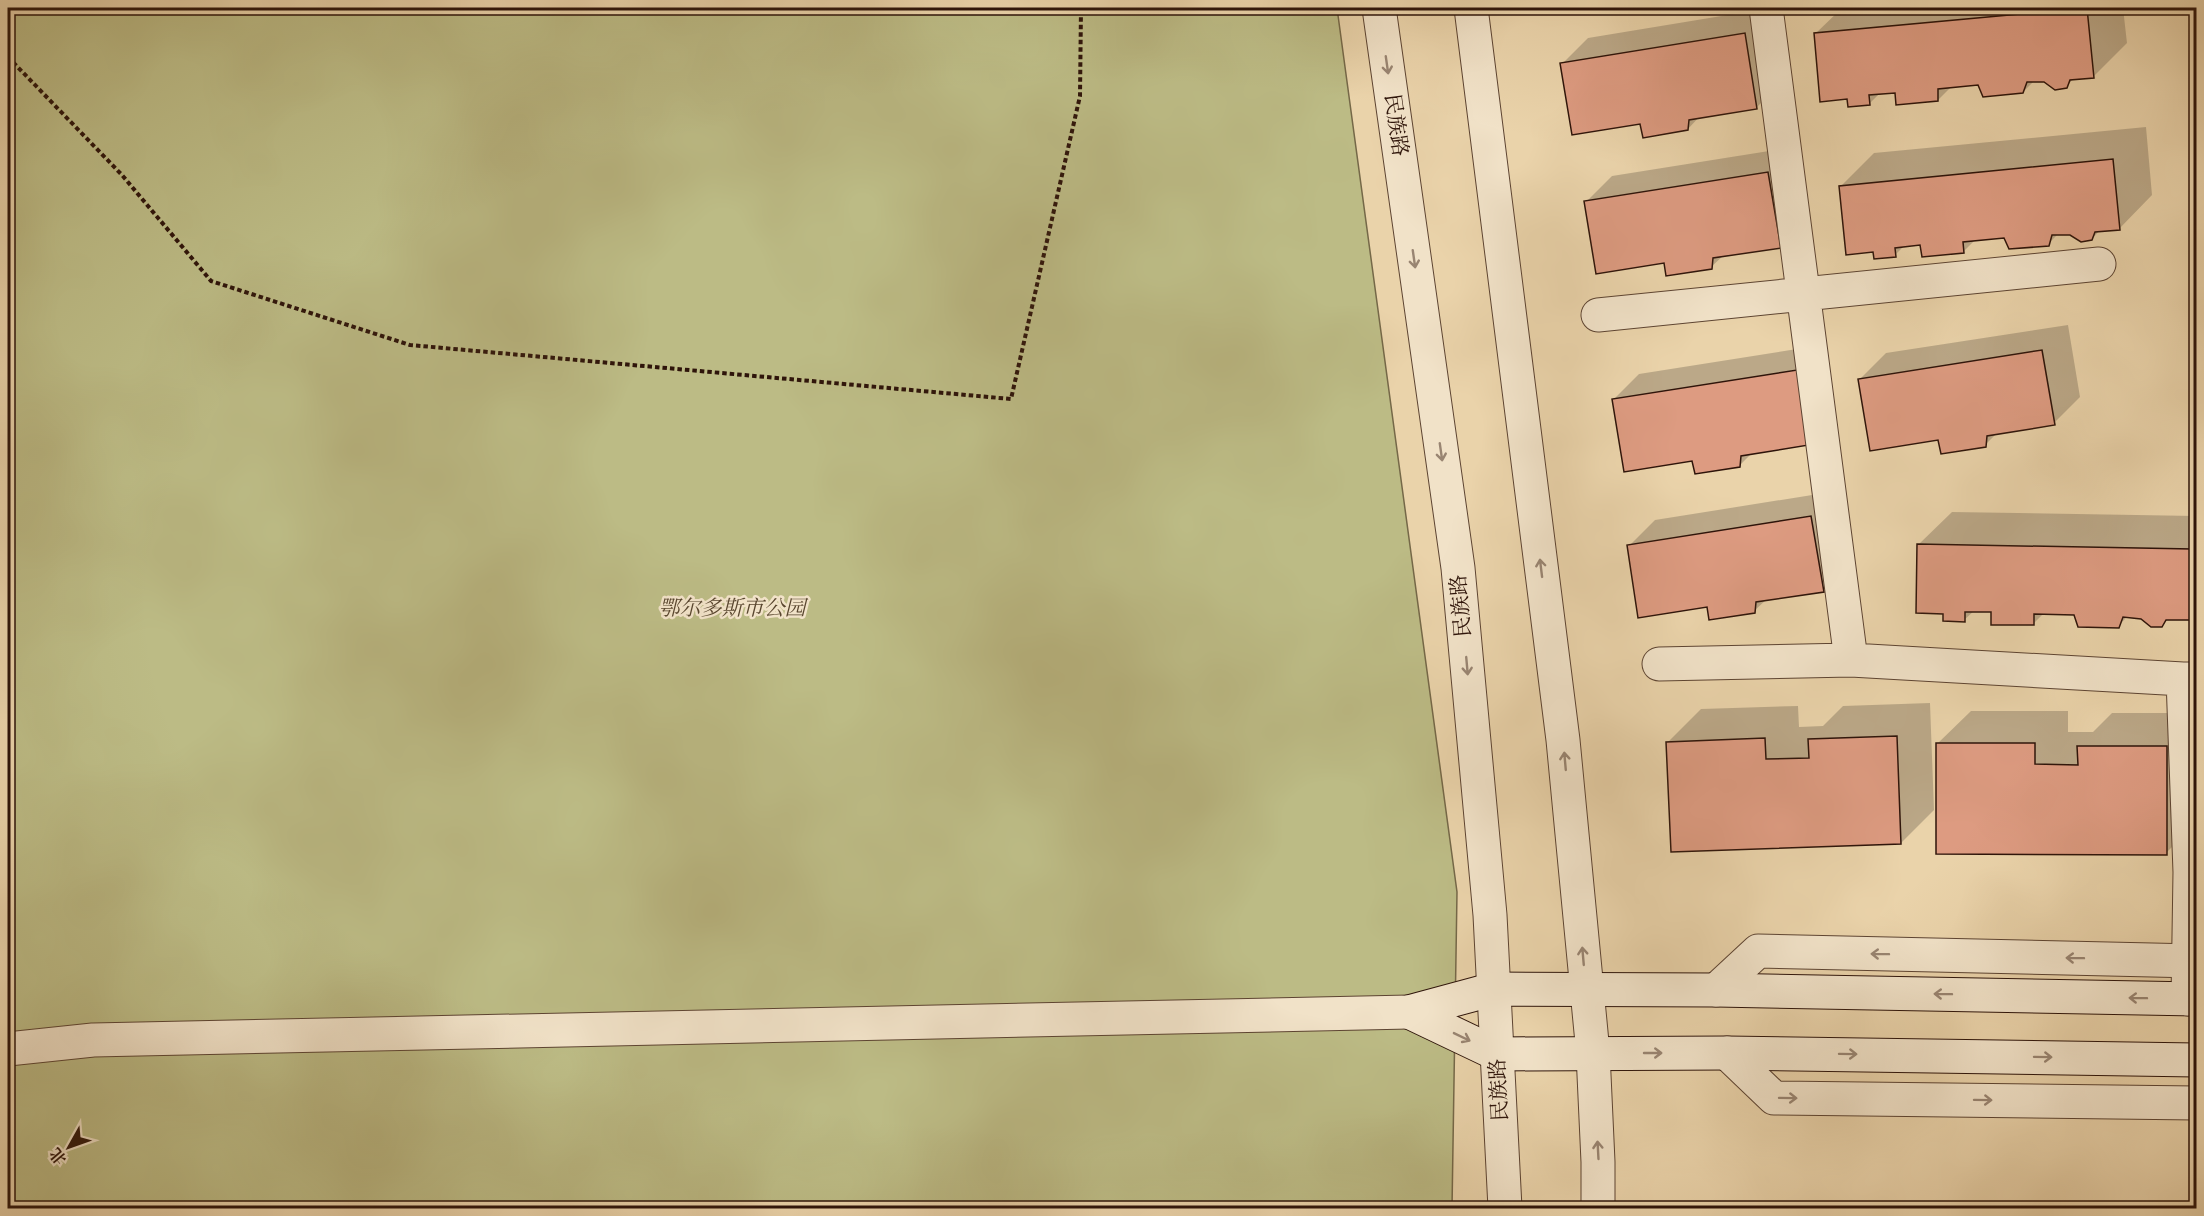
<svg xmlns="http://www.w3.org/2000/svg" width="2204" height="1216" viewBox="0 0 2204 1216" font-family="'IM FELL Double Pica','Noto Serif SC',serif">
	<rect width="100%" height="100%" fill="#ead3aa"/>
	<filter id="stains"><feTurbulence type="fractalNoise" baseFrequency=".00333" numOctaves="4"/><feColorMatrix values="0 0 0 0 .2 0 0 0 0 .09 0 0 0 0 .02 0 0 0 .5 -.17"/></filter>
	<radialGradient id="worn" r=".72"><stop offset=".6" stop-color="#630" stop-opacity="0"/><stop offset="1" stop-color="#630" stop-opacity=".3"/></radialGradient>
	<!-- green -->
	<path fill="#bcbb85" stroke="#756848" stroke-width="1.5" d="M 8,8 L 1337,8 L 1457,892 L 1452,1208 L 8,1208 Z"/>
	<!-- shadow -->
	<path fill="#0003" d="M 1770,8 L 1782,82 L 1756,108 L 1700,116 L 1688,129 L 1642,123 L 1562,64 L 1588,38 Z
		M 1842,8 L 2123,8 L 2127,43 L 2094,76 L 2074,78 L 2066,87 L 2045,81 L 2034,81 L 2023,92 L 1979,84 L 1951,87 L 1938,100 L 1896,91 L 1880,93 L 1870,103 L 1849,98 L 1815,34 Z
		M 2146,127 L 2152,195 L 2119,229 L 2100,230 L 2092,239 L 2070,233 L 2059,233 L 2048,244 L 2005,236 L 1976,239 L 1963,252 L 1921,243 L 1905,245 L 1895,255 L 1874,250 L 1841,186 L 1874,153 Z
		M 1794,147 L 1780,246 L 1724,255 L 1711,267 L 1665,261 L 1586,202 L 1612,176 Z
		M 2068,325 L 2080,397 L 2054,423 L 1998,432 L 1985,445 L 1940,439 L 1860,379 L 1886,353 Z
		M 1822,345 L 1752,453 L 1739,466 L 1694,459 L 1613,400 L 1639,374 Z
		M 1837,491 L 1849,564 L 1823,590 L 1767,599 L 1754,611 L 1708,605 L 1629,546 L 1655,520 Z
		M 1952,512 L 2196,516 L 2196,612 L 2190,619 L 2169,618 L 2162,626 L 2142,617 L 2128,616 L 2118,626 L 2075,613 L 2044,613 L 2033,624 L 1992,611 L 1974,611 L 1964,620 L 1944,612 L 1918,545 Z
		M 1930,703 L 1934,810 L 1901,843 L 1668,742 L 1701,709 L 1798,706 L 1799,727 L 1823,726 L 1843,706 Z
		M 1971,711 L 2068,711 L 2068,732 L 2093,732 L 2112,713 L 2196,713 L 2196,823 L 2166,853 L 1937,744 Z"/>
	<!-- building -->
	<path fill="#dd9b81" stroke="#2e140a" stroke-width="1.5" d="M 2087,8 L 2094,78 L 2070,80 L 2067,88 L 2055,90 L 2044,82 L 2027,82 L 2023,93 L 1983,97 L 1978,85 L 1938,89 L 1938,101 L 1896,105 L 1895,93 L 1869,95 L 1870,105 L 1848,107 L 1847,99 L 1820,102 L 1814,33 Z
		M 1745,33 L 1757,109 L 1689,120 L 1688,130 L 1643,138 L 1640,124 L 1572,135 L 1560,63 Z
		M 2113,159 L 2120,230 L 2095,232 L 2092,240 L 2081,242 L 2070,235 L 2052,235 L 2049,246 L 2009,249 L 2004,238 L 1963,242 L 1964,253 L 1922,257 L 1920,245 L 1895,248 L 1896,257 L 1874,259 L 1873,252 L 1846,255 L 1839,186 Z
		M 1768,172 L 1781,248 L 1713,258 L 1712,269 L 1666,276 L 1664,263 L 1596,274 L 1584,201 Z
		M 2042,350 L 2055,425 L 1987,436 L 1986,447 L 1941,454 L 1938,440 L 1870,451 L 1858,379 Z
		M 1797,370 L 1809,445 L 1741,456 L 1740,467 L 1695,474 L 1692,461 L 1624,472 L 1612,399 Z
		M 1811,516 L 1824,592 L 1756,602 L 1755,613 L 1709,620 L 1707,607 L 1638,618 L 1627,545 Z
		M 1917,544 L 2192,549 L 2191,620 L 2166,620 L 2162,627 L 2151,627 L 2141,619 L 2123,617 L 2119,628 L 2078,627 L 2074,615 L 2034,614 L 2034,625 L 1991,625 L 1991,612 L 1965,612 L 1965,622 L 1943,621 L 1943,614 L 1916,613 Z
		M 1897,736 L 1901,844 L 1671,852 L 1666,742 L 1765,738 L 1766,759 L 1809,758 L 1808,739 Z
		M 1936,743 L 2035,743 L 2035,764 L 2078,765 L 2077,746 L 2167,746 L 2167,855 L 1936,854 Z"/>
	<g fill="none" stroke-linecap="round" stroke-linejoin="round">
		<!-- minor casing -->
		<g stroke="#5d4432" stroke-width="35">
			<path id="minor" d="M 1766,8 L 1851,660 L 2183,679
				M 1598,315 L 2099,264
				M 1659,664 L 1851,660
				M 2188,999 L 2190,872 L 2183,679 L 2196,679"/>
		</g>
		<!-- tertiary casing -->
		<g stroke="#5d4432" stroke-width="35">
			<path id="tertiary" d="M 1379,8 L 1458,568 L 1490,915 L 1505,1208
				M 1471,8 L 1563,740 L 1593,1053 L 1598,1162 L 1598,1208
				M 1716,990 L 1758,951 L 2196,961
				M 8,1049 L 93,1040 L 1409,1012
				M 1727,1053 L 1774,1098 L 2196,1103"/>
		</g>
		<!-- secondary casing -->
		<g stroke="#2e140a" stroke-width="35">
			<path id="secondary" d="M 1409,1012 L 1497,1054 L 1727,1053 L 2196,1060
				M 1409,1012 L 1494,989 L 1716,990 L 2196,999"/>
		</g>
		<!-- path -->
		<path stroke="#2e140a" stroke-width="4" stroke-dasharray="4.5 3" stroke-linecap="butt" d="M 8,57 L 122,175 L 211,281 L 410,345 L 1011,399 L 1080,96 L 1081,8"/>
		<!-- minor -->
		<use href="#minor" stroke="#f1e2c8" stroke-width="33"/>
		<!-- tertiary -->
		<use href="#tertiary" stroke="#f1e2c8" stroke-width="33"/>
		<!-- secondary -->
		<use href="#secondary" stroke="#f1e2c8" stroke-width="33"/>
	</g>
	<!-- one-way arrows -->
	<defs><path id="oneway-shaft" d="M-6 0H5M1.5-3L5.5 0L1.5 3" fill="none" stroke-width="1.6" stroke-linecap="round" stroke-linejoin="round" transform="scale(1.5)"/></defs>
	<g stroke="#998572">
		<use href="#oneway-shaft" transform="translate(1387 65) rotate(82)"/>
		<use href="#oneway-shaft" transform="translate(1414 259) rotate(82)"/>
		<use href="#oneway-shaft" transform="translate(1441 452) rotate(82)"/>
		<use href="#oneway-shaft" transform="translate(1541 568) rotate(-97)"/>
		<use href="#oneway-shaft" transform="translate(1467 666) rotate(85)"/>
		<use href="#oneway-shaft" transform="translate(1565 761) rotate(-95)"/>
		<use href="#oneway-shaft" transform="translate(1880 954) rotate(-179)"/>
		<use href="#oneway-shaft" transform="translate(1583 956) rotate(-95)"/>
		<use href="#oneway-shaft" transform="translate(2075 958) rotate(-179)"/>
		<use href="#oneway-shaft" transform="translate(1943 994) rotate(-179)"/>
		<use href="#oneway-shaft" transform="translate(2138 998) rotate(-179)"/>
		<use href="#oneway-shaft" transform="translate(1462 1037) rotate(26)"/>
		<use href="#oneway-shaft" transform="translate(1653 1053)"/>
		<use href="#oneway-shaft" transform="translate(1848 1054) rotate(1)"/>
		<use href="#oneway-shaft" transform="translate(2043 1057) rotate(1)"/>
		<use href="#oneway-shaft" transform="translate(1788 1098) rotate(1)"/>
		<use href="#oneway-shaft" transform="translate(1983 1100) rotate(1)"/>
		<use href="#oneway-shaft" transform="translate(1598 1150) rotate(-93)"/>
	</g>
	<g text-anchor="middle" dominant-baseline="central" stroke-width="5" stroke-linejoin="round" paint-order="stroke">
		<!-- street labels -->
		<g font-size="21" fill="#2e140a" stroke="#f1e2c8">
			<text transform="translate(1396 125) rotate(82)">民族路</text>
			<text transform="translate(1461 606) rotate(-95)">民族路</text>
			<text transform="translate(1499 1090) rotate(-93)">民族路</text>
		</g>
		<!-- park labels -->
		<g font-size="21" font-style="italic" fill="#59462f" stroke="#f1e2c8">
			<text x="732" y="608">鄂尔多斯市公园</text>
		</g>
	</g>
	<!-- margin -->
	<rect width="2204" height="1216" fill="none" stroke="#ead3aa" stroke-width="30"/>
	<rect x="9" y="9" width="2186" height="1198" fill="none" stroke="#2e140a" stroke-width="3"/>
	<rect x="15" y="15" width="2174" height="1186" fill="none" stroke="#2e140a" stroke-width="1.5"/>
	<!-- north arrow -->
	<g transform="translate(69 1147) rotate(230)" stroke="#f1e2c8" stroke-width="4.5" paint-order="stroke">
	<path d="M0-4.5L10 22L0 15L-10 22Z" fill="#2e140a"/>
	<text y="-9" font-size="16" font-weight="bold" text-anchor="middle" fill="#2e140a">北</text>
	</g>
	<rect width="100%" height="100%" filter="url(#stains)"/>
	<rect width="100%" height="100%" fill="url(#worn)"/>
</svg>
